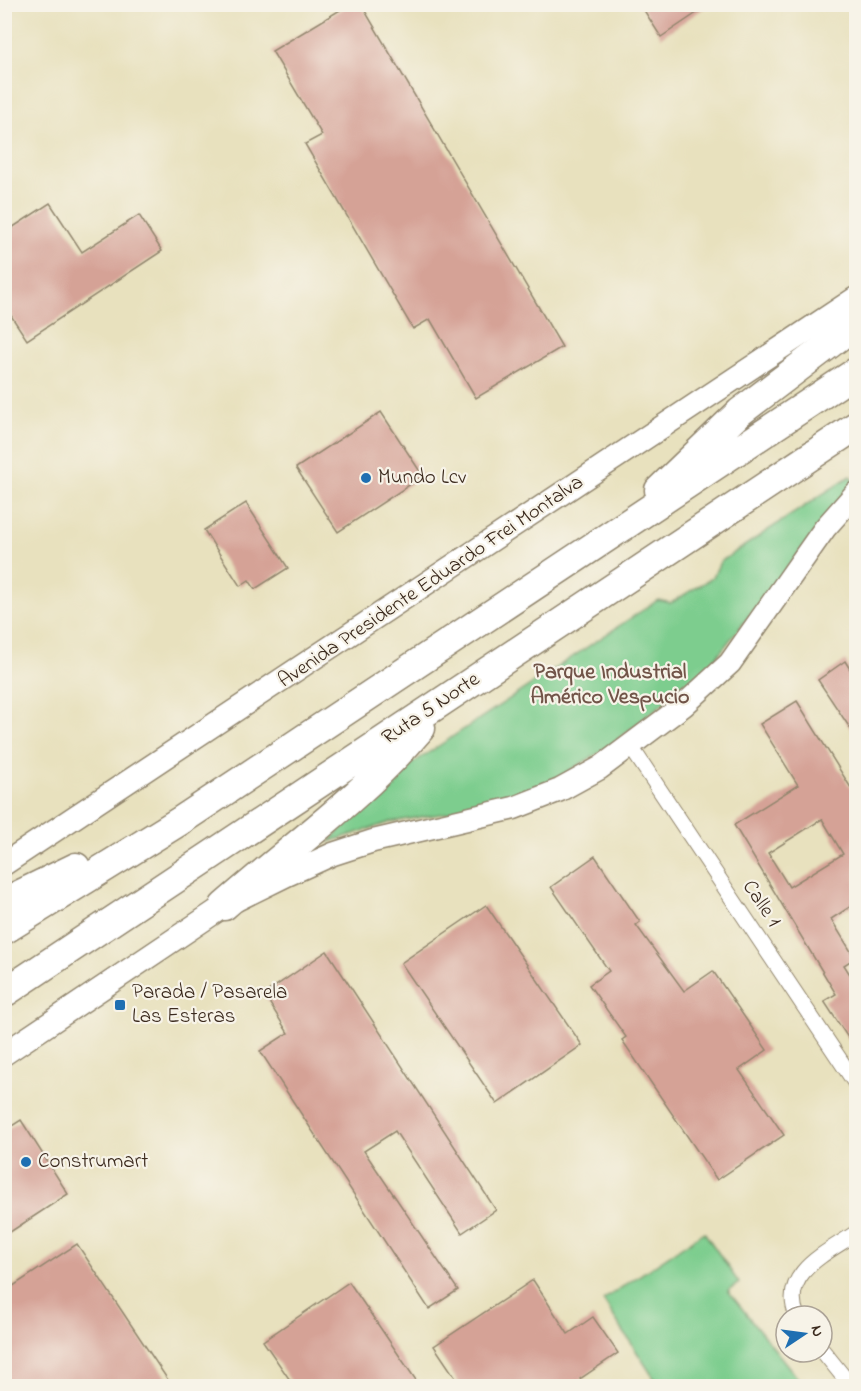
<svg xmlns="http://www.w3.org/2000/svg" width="861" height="1391" viewBox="0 0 861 1391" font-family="'Indie Flower',sans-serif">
	<rect width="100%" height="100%" fill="#f7f3e8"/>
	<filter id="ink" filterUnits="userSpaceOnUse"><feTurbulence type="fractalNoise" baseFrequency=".0167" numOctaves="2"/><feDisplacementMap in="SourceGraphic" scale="12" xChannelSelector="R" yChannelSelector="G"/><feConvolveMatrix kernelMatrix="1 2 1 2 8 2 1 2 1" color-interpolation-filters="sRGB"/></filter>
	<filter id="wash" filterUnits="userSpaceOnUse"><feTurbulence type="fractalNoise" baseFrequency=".008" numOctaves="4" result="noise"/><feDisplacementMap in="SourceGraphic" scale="24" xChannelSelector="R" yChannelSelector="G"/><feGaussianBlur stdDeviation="1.35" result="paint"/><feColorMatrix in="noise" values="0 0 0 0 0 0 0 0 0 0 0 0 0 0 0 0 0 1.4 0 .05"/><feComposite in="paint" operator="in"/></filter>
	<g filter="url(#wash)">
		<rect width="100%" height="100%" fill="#e8e1be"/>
		<!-- green -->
		<path fill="#7dcd8e" stroke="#5c7c56" stroke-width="1.5" d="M 850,476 L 855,482 L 707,669 L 604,750 L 544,786 L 472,809 L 391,822 L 329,842 L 368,799 L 404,769 L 658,600 L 671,603 L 713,577 L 720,562 Z
			M 704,1232 L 739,1283 L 728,1291 L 804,1386 L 659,1386 L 603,1300 Z"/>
		<g id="blocks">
			<!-- building -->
			<path fill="#d5a296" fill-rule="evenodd" d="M 350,4 L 361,4 L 562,347 L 476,398 L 430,319 L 413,329 L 305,144 L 322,135 L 272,51 Z
				M 640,4 L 710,4 L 661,37 Z
				M 50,203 L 82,252 L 139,215 L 162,251 L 27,340 L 4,305 L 4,233 Z
				M 381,412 L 423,476 L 338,532 L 296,468 Z
				M 246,503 L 288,568 L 255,589 L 249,580 L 240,586 L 204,530 Z
				M 845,661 L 856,679 L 856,737 L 818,680 Z
				M 797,701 L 856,796 L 856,903 L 831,919 L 855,958 L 844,965 L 856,984 L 856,1050 L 824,1001 L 836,994 L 734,825 L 798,785 L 760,724 ZM 822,819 L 843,854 L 789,887 L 768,853 Z
				M 595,856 L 640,922 L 636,925 L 684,991 L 713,971 L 767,1050 L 739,1070 L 784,1135 L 717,1180 L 622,1040 L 626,1037 L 589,985 L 609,971 L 551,887 Z
				M 486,905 L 582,1045 L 497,1104 L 401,963 Z
				M 327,951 L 496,1210 L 462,1233 L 395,1131 L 364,1151 L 458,1290 L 429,1309 L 260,1051 L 288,1033 L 264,994 Z
				M 21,1120 L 68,1194 L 4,1236 L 4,1131 Z
				M 77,1244 L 172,1386 L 4,1386 L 4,1292 Z
				M 533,1280 L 568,1334 L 593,1317 L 618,1353 L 580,1379 L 585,1386 L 461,1386 L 434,1346 Z
				M 349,1282 L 420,1386 L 294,1386 L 263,1341 Z"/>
		</g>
	</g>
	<g filter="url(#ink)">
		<use href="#blocks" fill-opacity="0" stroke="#92866e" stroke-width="1.5"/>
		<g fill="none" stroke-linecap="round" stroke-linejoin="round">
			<!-- minor casing -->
			<g stroke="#92866e" stroke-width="17">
				<path id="minor" d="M 631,747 L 856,1084
					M 797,1316 C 779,1273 827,1253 856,1233
					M 822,1350 L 851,1386"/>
			</g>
			<!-- secondary casing -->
			<g stroke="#92866e" stroke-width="25">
				<path id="secondary" d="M 4,864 L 856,298
					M 4,1054 L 224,906 L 289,874 L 333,854 L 373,841 L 514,808 L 560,790 L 600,768 L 684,705 L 730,663 L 825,528 L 856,493"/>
			</g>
			<!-- motorway casing -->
			<g stroke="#92866e" stroke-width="31">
				<path id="motorway" d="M 659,490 L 740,412 L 856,324
					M 4,902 L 76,867
					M 224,906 C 290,848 364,796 421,728
					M 4,930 L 180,821 L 856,372
					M 4,993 L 856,426"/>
			</g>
			<!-- minor -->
			<use href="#minor" stroke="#fff" stroke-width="15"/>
			<!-- secondary -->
			<use href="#secondary" stroke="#fff" stroke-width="22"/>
			<!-- motorway -->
			<use href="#motorway" stroke="#fff" stroke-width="28"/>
		</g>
	</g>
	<!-- markers -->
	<g fill="#1f6fb2" stroke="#f7f3e8" stroke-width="2">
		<circle cx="366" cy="478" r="6"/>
		<rect x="114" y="999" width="12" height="12" rx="3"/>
		<circle cx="26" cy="1162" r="6"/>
	</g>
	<g text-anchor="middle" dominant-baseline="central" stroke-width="4.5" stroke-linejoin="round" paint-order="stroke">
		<!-- poi labels -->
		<g font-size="21" fill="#3b2a1e" stroke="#f7f3e8" text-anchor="start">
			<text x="378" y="478">Mundo Lcv</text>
			<text x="132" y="993">Parada / Pasarela<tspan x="132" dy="24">Las Esteras</tspan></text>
			<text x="38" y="1162">Construmart</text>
		</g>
		<!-- street labels -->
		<g font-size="21" fill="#3b2a1e" stroke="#f7f3e8">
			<text transform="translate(431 582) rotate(-34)">Avenida Presidente Eduardo Frei Montalva</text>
			<text transform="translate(431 709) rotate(-34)">Ruta 5 Norte</text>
			<text transform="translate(761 904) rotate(56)">Calle 1</text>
		</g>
		<!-- neighbourhood labels -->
		<g font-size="22" font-weight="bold" fill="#715448" stroke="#f7f3e8">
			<text x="610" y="673">Parque Industrial<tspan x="610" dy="25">Américo Vespucio</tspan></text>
		</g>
	</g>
	<!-- margin -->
	<rect width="861" height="1391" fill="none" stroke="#f7f3e8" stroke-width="24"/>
	<!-- north arrow -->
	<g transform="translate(804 1334) rotate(77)"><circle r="28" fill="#f7f3e8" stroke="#aca397" stroke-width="1.5"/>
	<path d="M0-4.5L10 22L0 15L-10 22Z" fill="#1f6fb2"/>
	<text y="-9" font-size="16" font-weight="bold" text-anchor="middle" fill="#3b2a1e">N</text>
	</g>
</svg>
